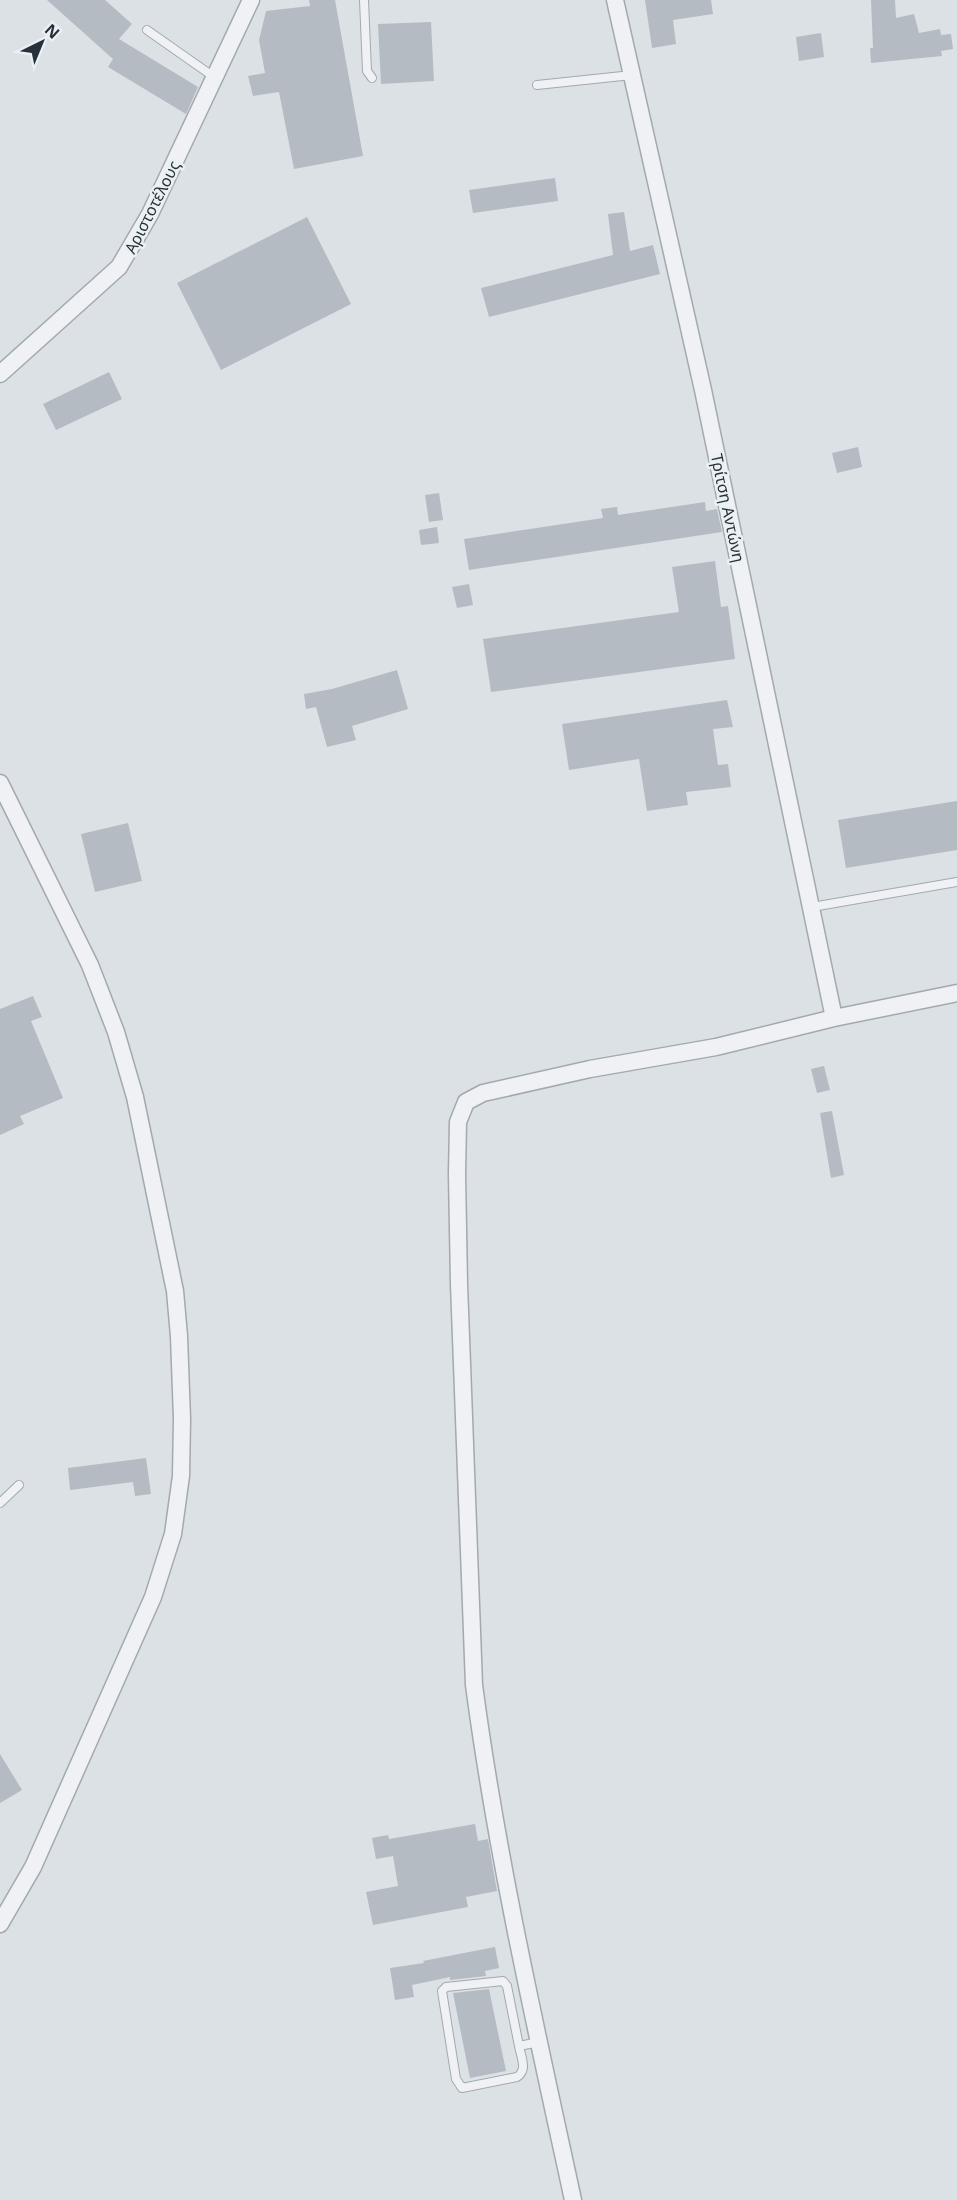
<svg xmlns="http://www.w3.org/2000/svg" width="957" height="2200" viewBox="0 0 957 2200" font-family="'Noto Sans',sans-serif">
	<rect width="100%" height="100%" fill="#dce1e6"/>
	<!-- building -->
	<path fill="#b4bbc2" d="M 47,0 L 105,0 L 132,24 L 119,39 L 198,87 L 186,114 L 108,67 L 113,59 Z
		M 309,0 L 335,0 L 363,156 L 294,169 L 279,92 L 253,96 L 248,76 L 265,73 L 259,40 L 266,11 L 310,6 Z
		M 645,0 L 711,0 L 713,14 L 673,20 L 676,44 L 652,48 Z
		M 871,0 L 895,0 L 896,18 L 914,14 L 919,33 L 940,29 L 941,35 L 951,34 L 953,49 L 941,51 L 942,56 L 871,63 L 870,48 L 873,48 Z
		M 431,22 L 434,81 L 381,84 L 378,24 Z
		M 821,33 L 824,57 L 799,61 L 796,37 Z
		M 555,178 L 558,201 L 473,213 L 469,190 Z
		M 624,212 L 630,251 L 653,245 L 660,274 L 489,317 L 481,288 L 613,255 L 608,214 Z
		M 307,217 L 351,304 L 221,370 L 177,283 Z
		M 109,372 L 122,399 L 56,430 L 43,404 Z
		M 858,447 L 862,467 L 837,473 L 832,453 Z
		M 439,493 L 443,520 L 429,522 L 425,495 Z
		M 705,502 L 706,511 L 717,509 L 722,532 L 469,570 L 464,539 L 603,518 L 601,509 L 617,507 L 618,515 Z
		M 437,527 L 439,543 L 421,545 L 419,530 Z
		M 715,561 L 721,607 L 728,606 L 735,659 L 491,692 L 483,639 L 679,612 L 672,567 Z
		M 469,584 L 473,605 L 457,608 L 452,587 Z
		M 397,670 L 408,709 L 352,726 L 356,740 L 327,747 L 316,707 L 306,709 L 304,694 L 332,689 Z
		M 727,700 L 733,727 L 713,729 L 718,765 L 728,764 L 731,787 L 686,792 L 688,805 L 647,811 L 639,759 L 569,770 L 562,724 Z
		M 957,801 L 957,850 L 846,868 L 838,820 Z
		M 128,823 L 142,881 L 95,892 L 81,834 Z
		M 33,996 L 42,1017 L 31,1021 L 63,1098 L 20,1116 L 24,1124 L 0,1135 L 0,1009 Z
		M 824,1066 L 830,1090 L 817,1093 L 811,1069 Z
		M 832,1111 L 844,1175 L 831,1178 L 820,1113 Z
		M 146,1458 L 151,1494 L 135,1496 L 133,1482 L 70,1490 L 68,1468 Z
		M 0,1754 L 22,1790 L 0,1803 Z
		M 475,1824 L 478,1841 L 488,1839 L 497,1891 L 466,1897 L 468,1907 L 373,1925 L 366,1892 L 398,1886 L 393,1856 L 376,1859 L 372,1838 L 388,1835 L 389,1839 Z
		M 495,1947 L 499,1968 L 485,1971 L 486,1976 L 450,1980 L 450,1977 L 412,1985 L 414,1997 L 395,2000 L 390,1968 L 424,1963 L 423,1961 Z
		M 489,1989 L 506,2071 L 470,2078 L 453,1993 Z"/>
	<g fill="none" stroke-linecap="round" stroke-linejoin="round">
		<!-- service casing -->
		<g stroke="#a2a9af" stroke-width="10">
			<path id="service" d="M 364,0 L 367,71 L 372,78
				M 147,30 L 214,77
				M 537,85 L 632,75
				M 812,907 L 957,882
				M 0,1503 L 19,1485
				M 519,2046 L 507,1986 L 503,1981 L 446,1987 L 442,1991 L 456,2079 L 462,2088 L 517,2077 C 528,2070 521,2057 519,2046 L 539,2042"/>
		</g>
		<!-- minor casing -->
		<g stroke="#a2a9af" stroke-width="19">
			<path id="minor" d="M 615,0 L 703,390 L 834,1018
				M 0,374 L 119,267 L 150,214 L 251,0
				M 0,783 L 90,965 L 116,1032 L 135,1097 L 175,1291 L 179,1336 L 182,1419 L 181,1476 L 173,1534 L 153,1597 L 33,1867 L 0,1924
				M 573,2200 C 536,2029 497,1858 474,1685 L 459,1284 L 457,1174 L 458,1122 L 466,1102 L 483,1093 L 590,1069 L 716,1047 L 834,1018 L 957,993"/>
		</g>
		<!-- service -->
		<use href="#service" stroke="#eff1f4" stroke-width="8"/>
		<!-- minor -->
		<use href="#minor" stroke="#eff1f4" stroke-width="16"/>
	</g>
	<g text-anchor="middle" dominant-baseline="central" stroke-width="5" stroke-linejoin="round" paint-order="stroke">
		<!-- street labels -->
		<g font-size="16" fill="#26313b" stroke="#ebf0f4">
			<text transform="translate(152 207) rotate(-63)">Αριστοτέλους</text>
			<text transform="translate(728 508) rotate(78)">Τρίτση Αντώνη</text>
		</g>
	</g>
	<!-- north arrow -->
	<g transform="translate(42 42) rotate(43)" stroke="#ebf0f4" stroke-width="4.5" paint-order="stroke">
	<path d="M0-4.5L10 22L0 15L-10 22Z" fill="#26313b"/>
	<text y="-9" font-size="16" font-weight="bold" text-anchor="middle" fill="#26313b">N</text>
	</g>
</svg>
